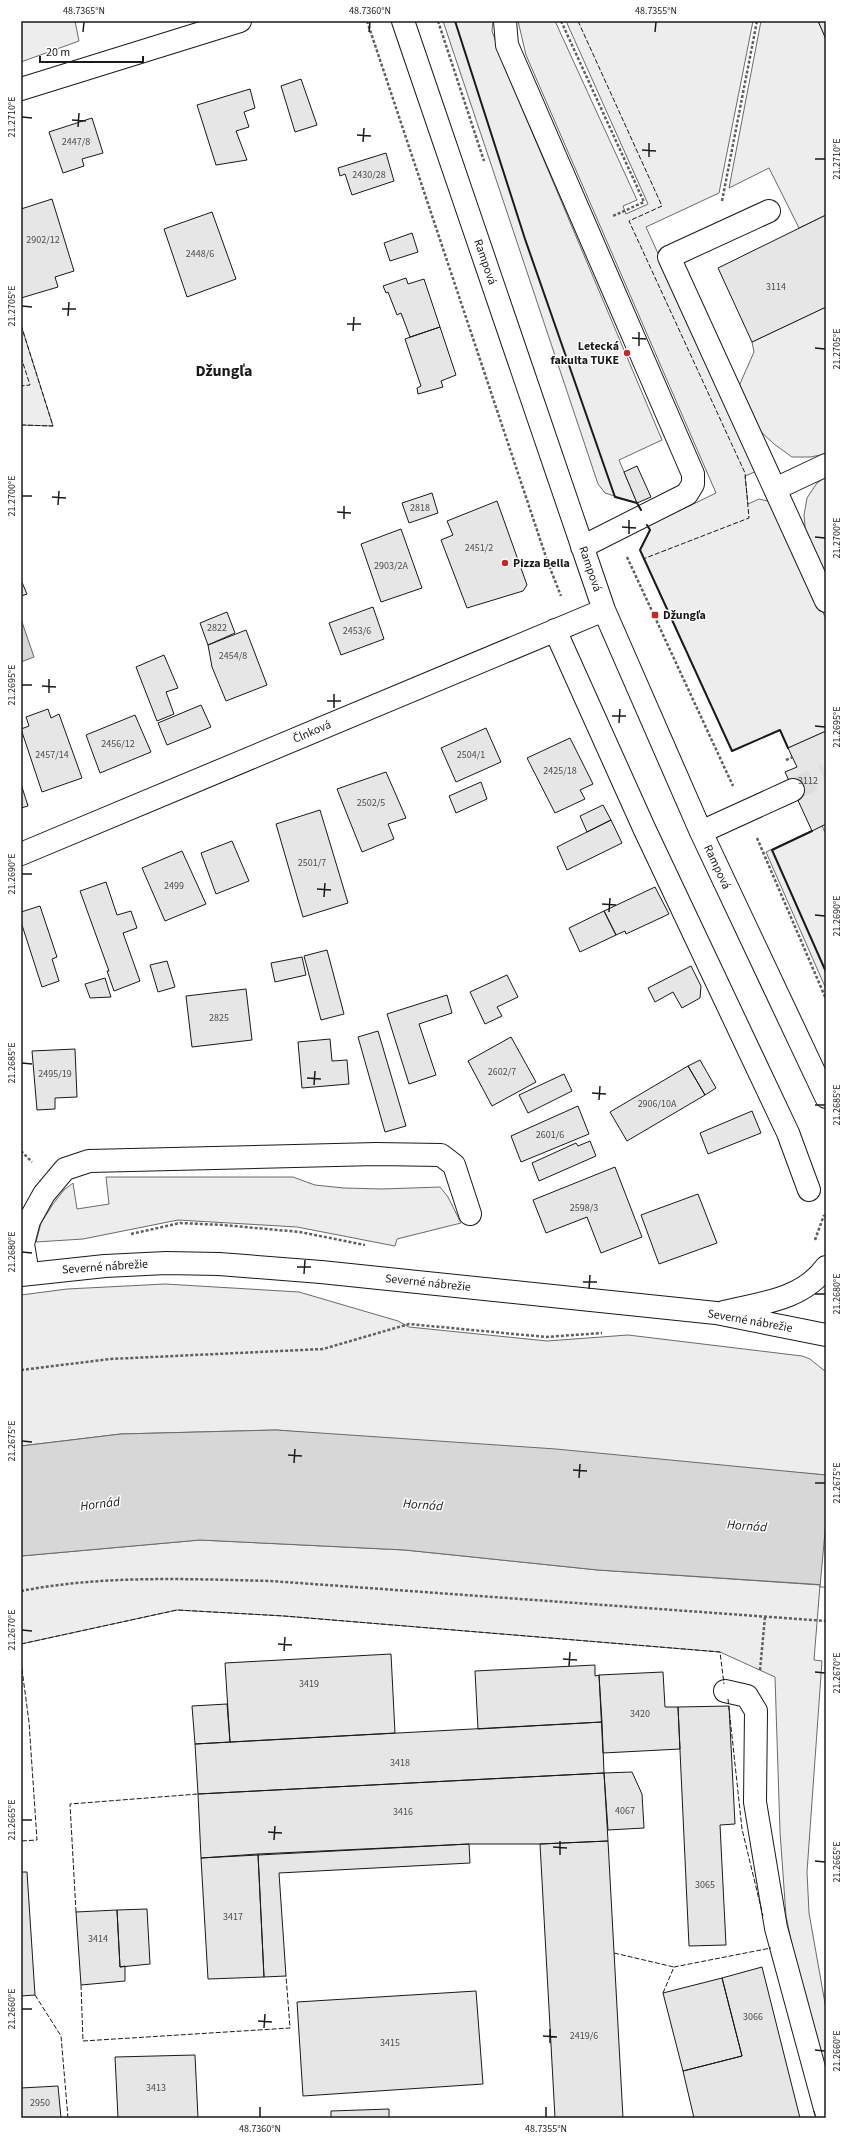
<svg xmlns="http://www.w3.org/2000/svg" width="847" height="2139" viewBox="0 0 847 2139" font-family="'Source Sans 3',sans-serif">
	<rect width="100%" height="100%" fill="#fff"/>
	<!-- built -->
	<path fill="#ededed" stroke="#6a6a6a" d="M 21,21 L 75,21 L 79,41 L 21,62 Z
		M 443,21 L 493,21 L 492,31 L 505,68 L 662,440 L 619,460 L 637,503 L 605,493 L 598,484 Z
		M 518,21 L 555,21 L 637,200 L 623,206 L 626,214 L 648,204 L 566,21 L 753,21 L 719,193 L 646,227 L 757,471 L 745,476 L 748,504 L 759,499 L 772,502 L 826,619 L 826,731 L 788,748 L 780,730 L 732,751 L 640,550 L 650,530 L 648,526 L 716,493 L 526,55 Z
		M 761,21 L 818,21 L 826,39 L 826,215 L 799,228 L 769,168 L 729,188 Z
		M 826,307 L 826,454 L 810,457 L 792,457 L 774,444 L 756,427 L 739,386 L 754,352 L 752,342 Z
		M 21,325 L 53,426 L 21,425 Z
		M 826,477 L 826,581 L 806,537 L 804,515 L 807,498 L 817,483 Z
		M 822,826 L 826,834 L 826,989 L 766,852 Z
		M 106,1177 L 293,1177 L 315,1185 L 344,1188 L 382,1189 L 440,1187 L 448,1197 L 461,1223 L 397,1239 L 395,1246 L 297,1227 L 178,1220 L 83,1239 L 36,1242 L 41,1223 L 53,1204 L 64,1190 L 73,1183 L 77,1209 L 109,1204 Z
		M 165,1284 L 299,1292 L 398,1321 L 409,1327 L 547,1341 L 628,1335 L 802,1356 L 810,1359 L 826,1372 L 826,1475 L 276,1430 L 121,1434 L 21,1446 L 21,1295 L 67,1289 Z
		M 200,1540 L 405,1550 L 598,1570 L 820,1585 L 814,1660 L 822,1661 L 807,1872 L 809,1913 L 826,2009 L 826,2087 L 797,1969 L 786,1916 L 780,1832 L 775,1677 L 720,1652 L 284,1616 L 177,1610 L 21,1644 L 21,1556 Z"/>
	<!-- water -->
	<path fill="#d7d7d7" stroke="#6a6a6a" d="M 21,619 L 34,657 L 21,662 Z
		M 276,1430 L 556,1449 L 826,1475 L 826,1585 L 598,1570 L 405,1550 L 200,1540 L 21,1556 L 21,1446 L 121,1434 Z"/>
	<!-- pier -->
	<path fill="#fff" stroke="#6a6a6a" d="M 826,1521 L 826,1587 L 820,1587 Z"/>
	<!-- building -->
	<path fill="#e6e6e6" stroke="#1a1a1a" d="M 818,21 L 826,21 L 826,39 Z
		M 301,79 L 317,125 L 295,132 L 281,86 Z
		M 250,89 L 255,108 L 244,112 L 249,127 L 236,131 L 247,160 L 216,165 L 197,105 Z
		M 92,118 L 103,153 L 82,159 L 84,166 L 63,173 L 49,132 Z
		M 386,153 L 394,181 L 352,195 L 345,174 L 340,176 L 338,168 Z
		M 52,199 L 74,271 L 55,277 L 58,287 L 21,298 L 21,209 Z
		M 212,212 L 236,279 L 187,297 L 164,229 Z
		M 826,215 L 826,307 L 752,342 L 718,268 Z
		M 412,233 L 418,252 L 390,261 L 384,243 Z
		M 406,278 L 408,284 L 424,279 L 440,327 L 410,337 L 401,313 L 397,315 L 388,292 L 386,293 L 383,286 Z
		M 440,327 L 456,375 L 441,381 L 443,387 L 418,394 L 417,388 L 421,386 L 405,339 Z
		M 637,466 L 651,497 L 637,503 L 624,472 Z
		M 432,493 L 438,513 L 409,523 L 402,503 Z
		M 497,501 L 527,585 L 523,591 L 467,608 L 441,540 L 453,535 L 447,521 Z
		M 401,529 L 422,588 L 381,602 L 361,544 Z
		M 21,580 L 27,594 L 21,596 Z
		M 373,607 L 384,639 L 341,655 L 329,623 Z
		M 227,612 L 235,633 L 208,645 L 200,623 Z
		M 246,630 L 267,685 L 226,701 L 212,667 L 208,645 Z
		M 164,655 L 178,688 L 166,692 L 174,714 L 157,721 L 136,667 Z
		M 201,705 L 211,727 L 167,745 L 158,723 Z
		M 48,709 L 51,718 L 59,714 L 82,778 L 42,792 L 21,729 L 29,726 L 26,717 Z
		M 135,715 L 151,752 L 100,773 L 86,735 Z
		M 486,728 L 501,762 L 456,782 L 441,748 Z
		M 826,731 L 826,824 L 812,831 L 785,772 L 797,767 L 788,748 Z
		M 570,738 L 593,784 L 580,790 L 585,799 L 555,813 L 527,758 Z
		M 386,772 L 406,818 L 388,824 L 394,839 L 362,852 L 337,789 Z
		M 481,782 L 487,799 L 456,813 L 449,796 Z
		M 21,784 L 28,806 L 21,808 Z
		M 603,805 L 611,820 L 587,832 L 580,816 Z
		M 320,810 L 348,903 L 303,917 L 276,824 Z
		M 611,820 L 622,843 L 567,870 L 557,847 Z
		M 232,841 L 249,881 L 216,894 L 201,853 Z
		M 182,851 L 206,904 L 165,921 L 142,868 Z
		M 106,882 L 117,915 L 131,911 L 137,928 L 123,933 L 140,981 L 114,991 L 107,971 L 109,971 L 80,891 Z
		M 655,887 L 669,914 L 626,934 L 625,931 L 616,935 L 604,911 Z
		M 40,906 L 57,957 L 52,959 L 59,981 L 42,987 L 21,922 L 21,912 Z
		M 604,911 L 616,935 L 580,952 L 569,928 Z
		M 327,950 L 344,1014 L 321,1020 L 304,956 Z
		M 302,957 L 306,975 L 275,982 L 271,963 Z
		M 167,961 L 175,987 L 158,992 L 150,965 Z
		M 691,966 L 701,986 L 700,998 L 682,1008 L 673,992 L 655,1002 L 648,988 Z
		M 507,975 L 518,997 L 497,1007 L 502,1016 L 485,1024 L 470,992 Z
		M 105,978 L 111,997 L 90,998 L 85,984 Z
		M 246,989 L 252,1040 L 192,1047 L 186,996 Z
		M 447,995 L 452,1013 L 419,1024 L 436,1075 L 409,1084 L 387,1014 Z
		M 378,1031 L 406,1126 L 385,1132 L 358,1037 Z
		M 511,1037 L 536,1082 L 492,1106 L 468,1061 Z
		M 330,1039 L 332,1061 L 347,1060 L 349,1084 L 302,1088 L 298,1042 Z
		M 75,1049 L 77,1097 L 55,1098 L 55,1109 L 37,1110 L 32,1051 Z
		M 700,1060 L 716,1088 L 705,1095 L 688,1066 Z
		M 688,1066 L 705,1095 L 627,1141 L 610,1112 Z
		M 564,1074 L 572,1091 L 528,1113 L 519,1095 Z
		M 578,1106 L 589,1134 L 521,1162 L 511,1136 Z
		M 752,1111 L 761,1133 L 708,1154 L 700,1133 Z
		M 590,1141 L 596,1156 L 539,1181 L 532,1163 L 576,1143 L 578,1146 Z
		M 615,1167 L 642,1237 L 601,1253 L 587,1217 L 546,1233 L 533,1200 Z
		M 698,1194 L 717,1243 L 659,1264 L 641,1215 Z
		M 391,1654 L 395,1733 L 230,1742 L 225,1663 Z
		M 595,1665 L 595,1676 L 599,1675 L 602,1722 L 478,1729 L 475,1671 Z
		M 663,1672 L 665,1707 L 678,1707 L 680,1749 L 603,1753 L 599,1675 Z
		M 227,1704 L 230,1742 L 195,1744 L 192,1706 Z
		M 729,1706 L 735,1824 L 720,1825 L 726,1945 L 689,1946 L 678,1707 Z
		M 602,1722 L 604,1773 L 198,1794 L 195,1744 Z
		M 632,1772 L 642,1794 L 644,1828 L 608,1830 L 604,1773 Z
		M 604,1773 L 608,1841 L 540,1844 L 469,1844 L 201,1858 L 198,1794 Z
		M 608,1841 L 623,2118 L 555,2118 L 540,1844 Z
		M 469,1844 L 470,1863 L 279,1873 L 286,1976 L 264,1977 L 258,1854 Z
		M 258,1854 L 264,1977 L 208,1979 L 201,1858 Z
		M 21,1872 L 27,1872 L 35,1995 L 21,1996 Z
		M 147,1909 L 150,1964 L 120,1967 L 117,1910 Z
		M 117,1910 L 120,1967 L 125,1966 L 125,1981 L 81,1985 L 76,1912 Z
		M 762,1967 L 800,2118 L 694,2118 L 683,2071 L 742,2056 L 722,1978 Z
		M 722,1978 L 742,2056 L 683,2071 L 663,1993 Z
		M 476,1991 L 483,2084 L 303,2096 L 297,2002 Z
		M 195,2055 L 198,2118 L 118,2118 L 115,2057 Z
		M 58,2086 L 61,2118 L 21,2118 L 21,2088 Z
		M 389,2109 L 389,2118 L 331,2118 L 331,2111 Z"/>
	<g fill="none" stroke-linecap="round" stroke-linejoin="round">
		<!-- minor-tunnel -->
		<path stroke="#ddd" stroke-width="22" stroke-dasharray="22 11" stroke-linecap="butt" d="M 793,790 L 826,774"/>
		<!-- minor casing -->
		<g stroke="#1a1a1a" stroke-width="24">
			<path id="minor" d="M 403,21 L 604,610 L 701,832 L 826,1097
				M 505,21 L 507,45 L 693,474 L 693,484 L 687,494 L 582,547
				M 21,89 L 240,21
				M 769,211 L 669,257 L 826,601
				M 775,489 L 826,465
				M 555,630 L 644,828 L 788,1133 L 809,1190
				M 701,832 L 793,790
				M 21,854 L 604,610
				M 28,1274 L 23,1244 L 29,1221 L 44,1194 L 65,1169 L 89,1161 L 376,1154 L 441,1155 L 454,1165 L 470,1214
				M 21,1275 L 105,1266 L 166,1263 L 219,1264 L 321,1272 L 716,1313 L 826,1335
				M 724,1312 C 761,1303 802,1300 826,1267
				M 725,1691 L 747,1696 L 756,1711 L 755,1802 L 776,1928 L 826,2112"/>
		</g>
		<!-- path -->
		<path stroke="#5f5f5f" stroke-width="2.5" stroke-dasharray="3 2" stroke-linecap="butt" d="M 367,21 L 548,563 L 561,596
			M 438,21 L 484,161
			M 561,21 L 644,202 L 613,216
			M 722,201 L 757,21
			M 627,557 L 733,786
			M 786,760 L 793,757
			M 757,838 L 826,999
			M 21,1151 L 32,1162
			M 131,1234 L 180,1223 L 223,1225 L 300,1232 L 365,1245
			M 815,1240 L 824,1215
			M 21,1370 L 110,1359 L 323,1349 L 409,1324 L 546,1337 L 602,1333
			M 21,1591 C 103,1575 187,1579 271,1581 L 826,1621
			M 760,1670 L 765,1617"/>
		<!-- minor -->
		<use href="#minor" stroke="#fff" stroke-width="22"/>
		<!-- fence -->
		<path stroke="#1a1a1a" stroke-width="1" stroke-dasharray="5 2" stroke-linecap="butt" d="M 578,21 L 662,206 L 629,221 L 745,473 L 749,518 L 643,559
			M 21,325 L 53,426 L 21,425
			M 21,357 L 30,385 L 21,386
			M 21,1644 L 177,1610 L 284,1616 L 720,1652 L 724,1684
			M 21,1662 L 29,1722 L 37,1840 L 21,1841
			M 728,1699 L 742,1829 L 763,1916
			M 76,1912 L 70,1804 L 198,1794
			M 614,1953 L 674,1967
			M 81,1985 L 83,2041 L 290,2028 L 286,1976
			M 663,1993 L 674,1967 L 771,1948
			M 35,1995 L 61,2036 L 68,2118
			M 814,2111 L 816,2118"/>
		<!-- wall -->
		<path stroke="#1a1a1a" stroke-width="2" d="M 455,21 L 525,239 L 615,497 L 637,503 L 641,510
			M 647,525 L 650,530 L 640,550 L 732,751 L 780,730 L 788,748
			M 812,831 L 772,850 L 826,972"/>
	</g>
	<!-- ticks -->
	<path fill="none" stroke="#1a1a1a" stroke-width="1.5" d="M 83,32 L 84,22M 369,32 L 370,22M 655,32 L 656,22M 22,117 L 32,118M 72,120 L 86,121M 78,127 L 79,113M 357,135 L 371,136M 363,142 L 364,128M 642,150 L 656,151M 649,157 L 649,143M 815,159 L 825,159M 22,306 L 32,307M 62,309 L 76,309M 68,316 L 69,302M 347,324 L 361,324M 353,331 L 354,317M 632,338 L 646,339M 639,346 L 639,332M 815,348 L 825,349M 22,496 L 32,496M 52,497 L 66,498M 58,505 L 59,491M 337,512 L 351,513M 344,519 L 344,506M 622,527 L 636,528M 629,534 L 629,520M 815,537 L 825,538M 22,685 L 32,685M 42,686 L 56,687M 49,693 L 49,679M 327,701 L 341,701M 334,708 L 334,694M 612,716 L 626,716M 619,723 L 620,709M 815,726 L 825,727M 22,874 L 32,874M 317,889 L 331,890M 324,897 L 325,883M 602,904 L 616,905M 609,912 L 610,898M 815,915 L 825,916M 22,1063 L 32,1064M 307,1078 L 321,1079M 314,1085 L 315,1071M 592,1093 L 606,1094M 599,1100 L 600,1086M 815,1105 L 825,1105M 22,1252 L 32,1253M 297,1267 L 311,1267M 304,1274 L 305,1260M 583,1282 L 597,1282M 589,1289 L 590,1275M 815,1294 L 825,1294M 22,1441 L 32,1442M 288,1455 L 302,1456M 294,1463 L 295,1449M 573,1470 L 587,1471M 579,1478 L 580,1464M 815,1483 L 825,1483M 22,1630 L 32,1631M 278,1644 L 292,1645M 284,1651 L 285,1637M 563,1659 L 577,1660M 569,1666 L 570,1652M 815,1672 L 825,1673M 22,1820 L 32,1820M 268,1832 L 282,1833M 274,1840 L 275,1826M 553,1847 L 567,1848M 560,1855 L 560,1841M 815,1861 L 825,1862M 22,2009 L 32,2009M 258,2021 L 272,2022M 264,2028 L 265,2014M 543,2036 L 557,2037M 550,2043 L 550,2029M 815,2050 L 825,2051M 260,2117 L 260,2107M 546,2117 L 546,2107"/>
	<!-- markers -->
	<g fill="#c62828" stroke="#fff" stroke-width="1.5">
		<circle cx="627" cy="353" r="4"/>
		<circle cx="505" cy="563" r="4"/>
		<rect x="651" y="611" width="8" height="8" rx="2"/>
	</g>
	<g text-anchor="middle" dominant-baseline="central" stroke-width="3" stroke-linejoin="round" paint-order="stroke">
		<!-- number labels -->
		<g font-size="10" fill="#4d4d4d">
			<text x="76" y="142">2447/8</text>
			<text x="369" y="175">2430/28</text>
			<text x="43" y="240">2902/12</text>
			<text x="200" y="254">2448/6</text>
			<text x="776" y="287">3114</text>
			<text x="420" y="508">2818</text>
			<text x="479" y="548">2451/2</text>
			<text x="391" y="566">2903/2A</text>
			<text x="217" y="628">2822</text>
			<text x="357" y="631">2453/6</text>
			<text x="233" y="656">2454/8</text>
			<text x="118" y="744">2456/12</text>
			<text x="52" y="755">2457/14</text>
			<text x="471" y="755">2504/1</text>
			<text x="560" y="771">2425/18</text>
			<text x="808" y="781">3112</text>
			<text x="371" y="803">2502/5</text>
			<text x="312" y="863">2501/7</text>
			<text x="174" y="886">2499</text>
			<text x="219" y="1018">2825</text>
			<text x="502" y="1072">2602/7</text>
			<text x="55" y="1074">2495/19</text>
			<text x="657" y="1104">2906/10A</text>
			<text x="550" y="1135">2601/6</text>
			<text x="584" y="1208">2598/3</text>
			<text x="309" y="1684">3419</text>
			<text x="640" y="1714">3420</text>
			<text x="400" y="1763">3418</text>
			<text x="625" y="1811">4067</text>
			<text x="403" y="1812">3416</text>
			<text x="705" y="1885">3065</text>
			<text x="233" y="1917">3417</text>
			<text x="98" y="1939">3414</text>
			<text x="753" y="2017">3066</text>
			<text x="584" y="2036">2419/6</text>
			<text x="390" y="2043">3415</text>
			<text x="156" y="2088">3413</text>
			<text x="40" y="2103">2950</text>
		</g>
		<!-- street labels -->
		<g font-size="12" fill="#1a1a1a" stroke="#fff">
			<text transform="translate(485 262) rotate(71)">Rampová</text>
			<text transform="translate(590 569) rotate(71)">Rampová</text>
			<text transform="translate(312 732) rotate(-23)">Člnková</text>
			<text transform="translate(717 867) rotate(65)">Rampová</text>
			<text transform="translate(105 1267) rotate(-4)">Severné nábrežie</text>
			<text transform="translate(428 1283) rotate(6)">Severné nábrežie</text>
			<text transform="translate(750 1321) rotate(10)">Severné nábrežie</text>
		</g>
		<!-- poi labels -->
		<g font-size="12" font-weight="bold" fill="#1a1a1a" stroke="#fff" text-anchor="start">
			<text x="619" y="346" text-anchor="end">Letecká<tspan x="619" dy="14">fakulta TUKE</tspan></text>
			<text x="513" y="563">Pizza Bella</text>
			<text x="663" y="615">Džungľa</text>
		</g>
		<!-- water labels -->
		<g font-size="13" font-style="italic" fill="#1a1a1a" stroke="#fff">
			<text transform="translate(100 1504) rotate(-7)">Hornád</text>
			<text transform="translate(423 1505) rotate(4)">Hornád</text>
			<text transform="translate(747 1526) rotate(4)">Hornád</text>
		</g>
		<!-- district labels -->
		<g font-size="16" font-weight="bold" fill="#1a1a1a" stroke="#fff">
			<text x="224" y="371">Džungľa</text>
		</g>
	</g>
	<!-- border -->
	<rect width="847" height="2139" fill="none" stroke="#ffffff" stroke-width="44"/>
	<!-- scale -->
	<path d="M40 56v6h103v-6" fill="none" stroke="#1a1a1a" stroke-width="2"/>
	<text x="46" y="56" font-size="12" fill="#1a1a1a" stroke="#ffffff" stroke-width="3" paint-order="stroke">20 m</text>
	<rect x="22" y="22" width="803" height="2095" fill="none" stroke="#1a1a1a" stroke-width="1.5"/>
	<g font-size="10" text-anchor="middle" fill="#1a1a1a">
		<text x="84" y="14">48.7365°N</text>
		<text x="370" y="14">48.7360°N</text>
		<text x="656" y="14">48.7355°N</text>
		<text transform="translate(11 117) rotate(-90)" y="4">21.2710°E</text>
		<text transform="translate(836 159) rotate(-90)" y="4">21.2710°E</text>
		<text transform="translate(11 306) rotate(-90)" y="4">21.2705°E</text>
		<text transform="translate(836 349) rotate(-90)" y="4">21.2705°E</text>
		<text transform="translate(11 496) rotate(-90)" y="4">21.2700°E</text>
		<text transform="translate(836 538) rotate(-90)" y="4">21.2700°E</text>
		<text transform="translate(11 685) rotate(-90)" y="4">21.2695°E</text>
		<text transform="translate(836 727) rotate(-90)" y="4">21.2695°E</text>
		<text transform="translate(11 874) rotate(-90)" y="4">21.2690°E</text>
		<text transform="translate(836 916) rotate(-90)" y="4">21.2690°E</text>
		<text transform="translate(11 1063) rotate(-90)" y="4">21.2685°E</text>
		<text transform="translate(836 1105) rotate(-90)" y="4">21.2685°E</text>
		<text transform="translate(11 1252) rotate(-90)" y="4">21.2680°E</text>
		<text transform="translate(836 1294) rotate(-90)" y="4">21.2680°E</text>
		<text transform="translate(11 1441) rotate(-90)" y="4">21.2675°E</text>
		<text transform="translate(836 1483) rotate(-90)" y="4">21.2675°E</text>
		<text transform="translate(11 1630) rotate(-90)" y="4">21.2670°E</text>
		<text transform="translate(836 1673) rotate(-90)" y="4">21.2670°E</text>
		<text transform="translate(11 1820) rotate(-90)" y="4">21.2665°E</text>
		<text transform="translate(836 1862) rotate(-90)" y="4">21.2665°E</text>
		<text transform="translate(11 2009) rotate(-90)" y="4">21.2660°E</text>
		<text transform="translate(836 2051) rotate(-90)" y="4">21.2660°E</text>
		<text x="260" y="2132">48.7360°N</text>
		<text x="546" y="2132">48.7355°N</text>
	</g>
</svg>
